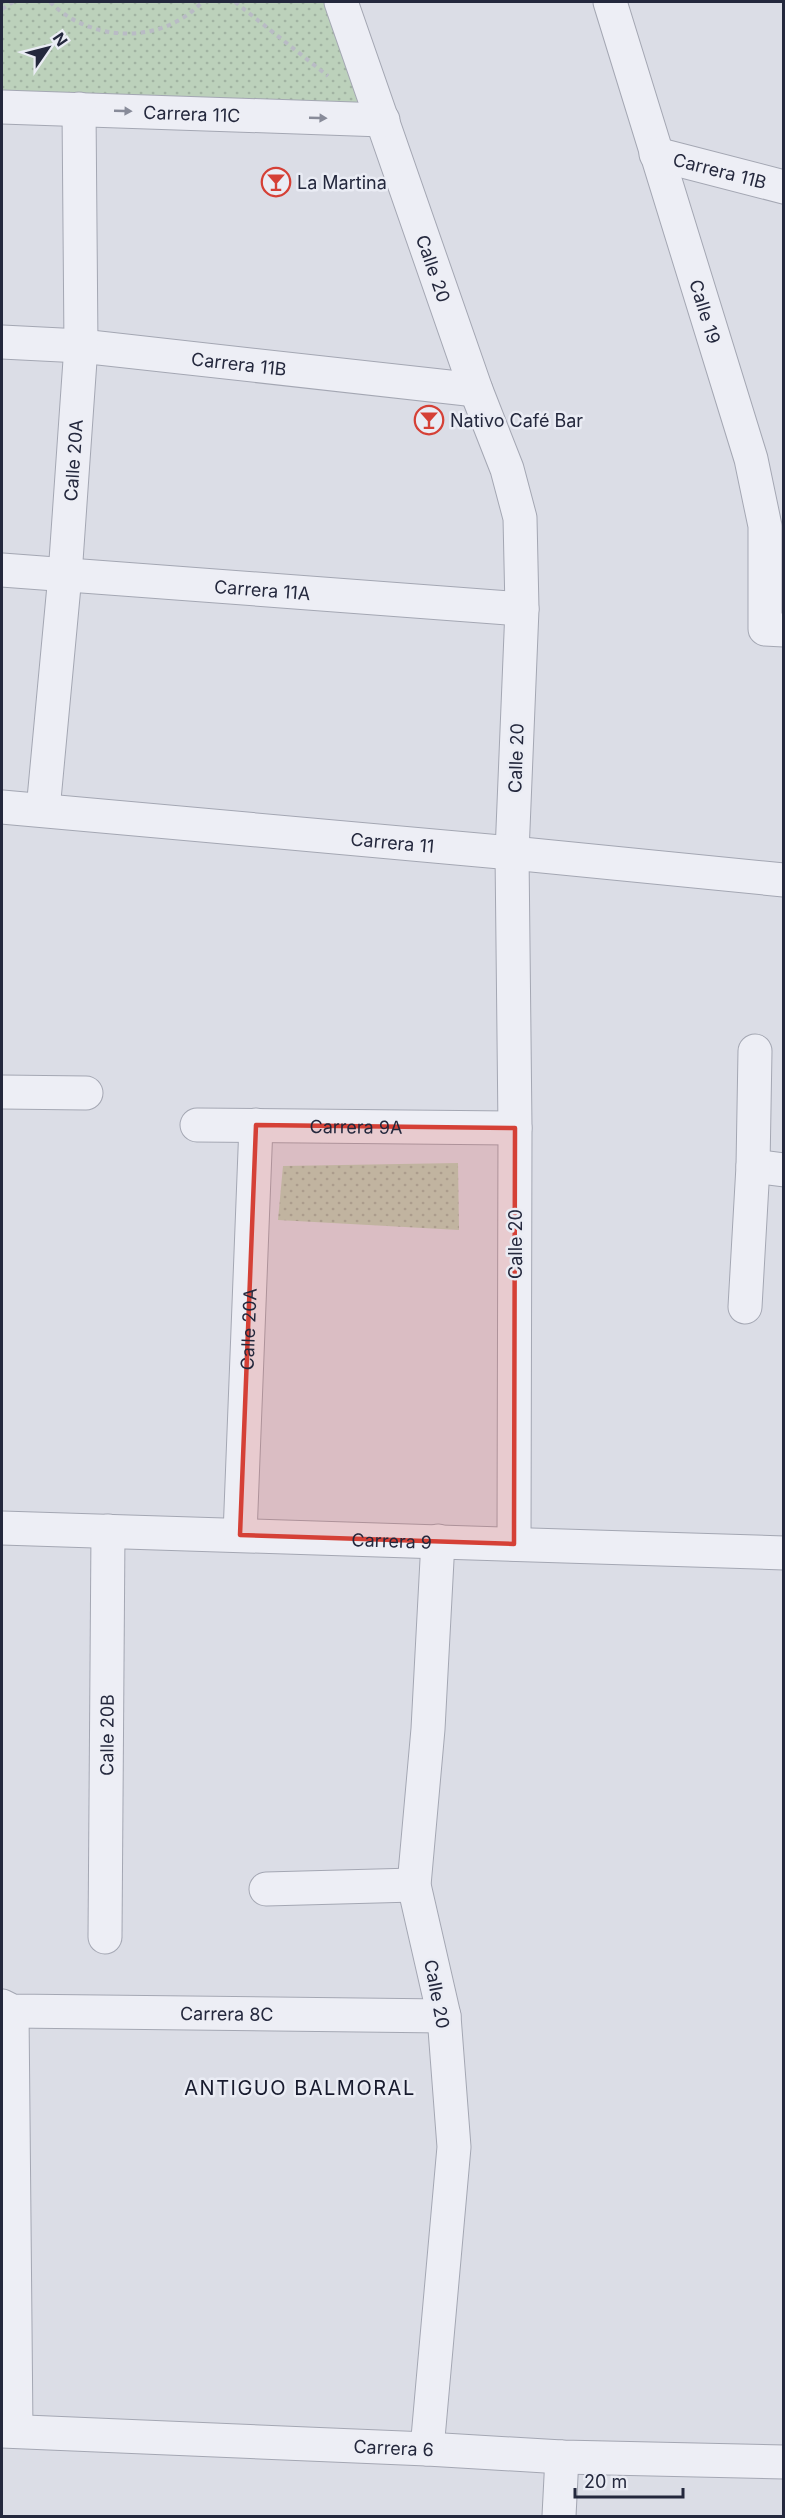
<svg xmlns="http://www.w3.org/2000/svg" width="785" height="2518" viewBox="0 0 785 2518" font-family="Inter,sans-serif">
	<defs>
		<pattern id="park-dots" width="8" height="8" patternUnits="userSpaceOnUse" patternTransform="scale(1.5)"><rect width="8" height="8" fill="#bcd1bb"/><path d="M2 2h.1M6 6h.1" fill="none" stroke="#a1b3a2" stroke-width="1.8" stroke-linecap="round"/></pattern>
	</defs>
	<rect width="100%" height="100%" fill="#dbdde6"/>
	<!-- park -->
	<path fill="url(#park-dots)" d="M 2,2 L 327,2 L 365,106 L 2,95 Z
		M 458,1163 L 459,1230 L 278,1220 L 283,1166 Z"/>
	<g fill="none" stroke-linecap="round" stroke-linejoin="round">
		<!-- minor casing -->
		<g stroke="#a4a7b3" stroke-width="35">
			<g id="minor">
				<path id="s1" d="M 341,2 L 476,390 L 507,469 L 520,518 L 522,609 L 512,853 L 515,1128 L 514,1544"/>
				<path id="s2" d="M 610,2 L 751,459 L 765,526 L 765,629 L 784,630"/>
				<path id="s3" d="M 2,107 L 383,120"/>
				<path id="s4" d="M 656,154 L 784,187"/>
				<path id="s5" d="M 2,342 L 81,346 L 476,390"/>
				<path id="s6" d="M 2,570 L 522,609"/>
				<path id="s7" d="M 2,807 L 512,853 L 784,880"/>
				<path id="s8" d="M 43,810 L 65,575 L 81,346 L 79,109"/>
				<path d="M 2,1092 L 86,1093"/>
				<path id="s9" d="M 197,1125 L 515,1128"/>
				<path d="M 753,1166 L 784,1170"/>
				<path d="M 745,1307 L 753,1166 L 755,1051"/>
				<path id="s10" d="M 2,1528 L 784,1553"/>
				<path id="s11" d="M 240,1535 L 256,1125"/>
				<path d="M 266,1889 L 414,1885"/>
				<path id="s12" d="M 105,1937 L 108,1531"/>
				<path id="s13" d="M 2,2006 L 12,2011 L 444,2016"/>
				<path d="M 12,2011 L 16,2431"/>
				<path id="s14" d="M 2,2431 L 427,2449 L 562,2457 L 784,2462"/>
				<path d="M 427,2449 L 454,2147 L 444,2016 L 414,1885 L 428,1729 L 438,1541"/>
				<path d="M 559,2516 L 562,2457"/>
			</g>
		</g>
		<!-- path -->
		<path stroke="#b9bbc5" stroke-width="4" stroke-dasharray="4.5 4.5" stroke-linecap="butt" d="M 50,2 C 91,43 162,45 202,2
			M 235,2 L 328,76
			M 2,9 L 13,2"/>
		<!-- minor -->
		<use href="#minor" stroke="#edeef5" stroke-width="33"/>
	</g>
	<!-- one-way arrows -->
	<defs><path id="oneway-solid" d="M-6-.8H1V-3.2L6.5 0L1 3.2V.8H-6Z" transform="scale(1.5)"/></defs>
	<g fill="#888b99">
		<use href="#oneway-solid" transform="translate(123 111) rotate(2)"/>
		<use href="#oneway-solid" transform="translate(318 118) rotate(2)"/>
	</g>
	<!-- marked area -->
	<path fill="#d54036" fill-opacity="0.2" stroke="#d54036" stroke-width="4.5" stroke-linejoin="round" d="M 256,1125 L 515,1128 L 514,1544 L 240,1535 Z"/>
	<!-- icons -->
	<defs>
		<g id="bar-ring" transform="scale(1.5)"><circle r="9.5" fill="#eaecf4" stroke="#d54036" stroke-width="1.5"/><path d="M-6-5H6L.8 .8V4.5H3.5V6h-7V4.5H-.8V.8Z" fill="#d54036"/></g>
	</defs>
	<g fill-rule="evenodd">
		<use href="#bar-ring" x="276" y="182"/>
		<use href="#bar-ring" x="429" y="420"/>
	</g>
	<g text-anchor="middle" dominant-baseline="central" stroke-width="5" stroke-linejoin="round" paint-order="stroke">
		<!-- street labels -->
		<g font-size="18" fill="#24283d" stroke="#eaecf4">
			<text stroke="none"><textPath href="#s3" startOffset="190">Carrera 11C</textPath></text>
			<text stroke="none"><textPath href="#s4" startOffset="66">Carrera 11B</textPath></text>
			<text stroke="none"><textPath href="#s1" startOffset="282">Calle 20</textPath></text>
			<text stroke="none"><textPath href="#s2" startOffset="324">Calle 19</textPath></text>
			<text stroke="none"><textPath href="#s5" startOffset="238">Carrera 11B</textPath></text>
			<text stroke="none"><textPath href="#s8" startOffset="351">Calle 20A</textPath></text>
			<text stroke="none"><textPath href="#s6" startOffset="261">Carrera 11A</textPath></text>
			<text transform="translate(516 758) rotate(-88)">Calle 20</text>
			<text stroke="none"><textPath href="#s7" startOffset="392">Carrera 11</textPath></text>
			<text stroke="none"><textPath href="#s9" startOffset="159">Carrera 9A</textPath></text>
			<text transform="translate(515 1244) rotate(-90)">Calle 20</text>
			<text stroke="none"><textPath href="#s11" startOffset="206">Calle 20A</textPath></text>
			<text stroke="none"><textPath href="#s10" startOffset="390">Carrera 9</textPath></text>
			<text stroke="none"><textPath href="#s12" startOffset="202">Calle 20B</textPath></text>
			<text transform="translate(437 1994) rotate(79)">Calle 20</text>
			<text stroke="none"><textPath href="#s13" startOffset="226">Carrera 8C</textPath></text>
			<text stroke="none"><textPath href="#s14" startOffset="392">Carrera 6</textPath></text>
		</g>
		<!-- poi labels -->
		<g font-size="18" fill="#24283d" stroke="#eaecf4" text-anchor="start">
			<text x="297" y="182">La Martina</text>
			<text x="450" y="420">Nativo Café Bar</text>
		</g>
		<!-- neighbourhood labels -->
		<g font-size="20" letter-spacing="1.5" fill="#171a2d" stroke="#eaecf4">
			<text x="300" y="2088">ANTIGUO BALMORAL</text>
		</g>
	</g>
	<!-- border -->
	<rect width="785" height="2518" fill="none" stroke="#24283d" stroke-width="6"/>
	<!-- north arrow -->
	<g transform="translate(48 48) rotate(55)" stroke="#eaecf4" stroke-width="4.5" paint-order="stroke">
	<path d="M0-4.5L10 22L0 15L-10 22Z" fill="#24283d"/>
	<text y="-9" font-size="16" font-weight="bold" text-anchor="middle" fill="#24283d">N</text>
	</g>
	<!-- scale -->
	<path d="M575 2488v9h108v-9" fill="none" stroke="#24283d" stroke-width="3"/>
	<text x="584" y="2488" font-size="18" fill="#24283d" stroke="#eaecf4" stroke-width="4.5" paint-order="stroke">20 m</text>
</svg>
